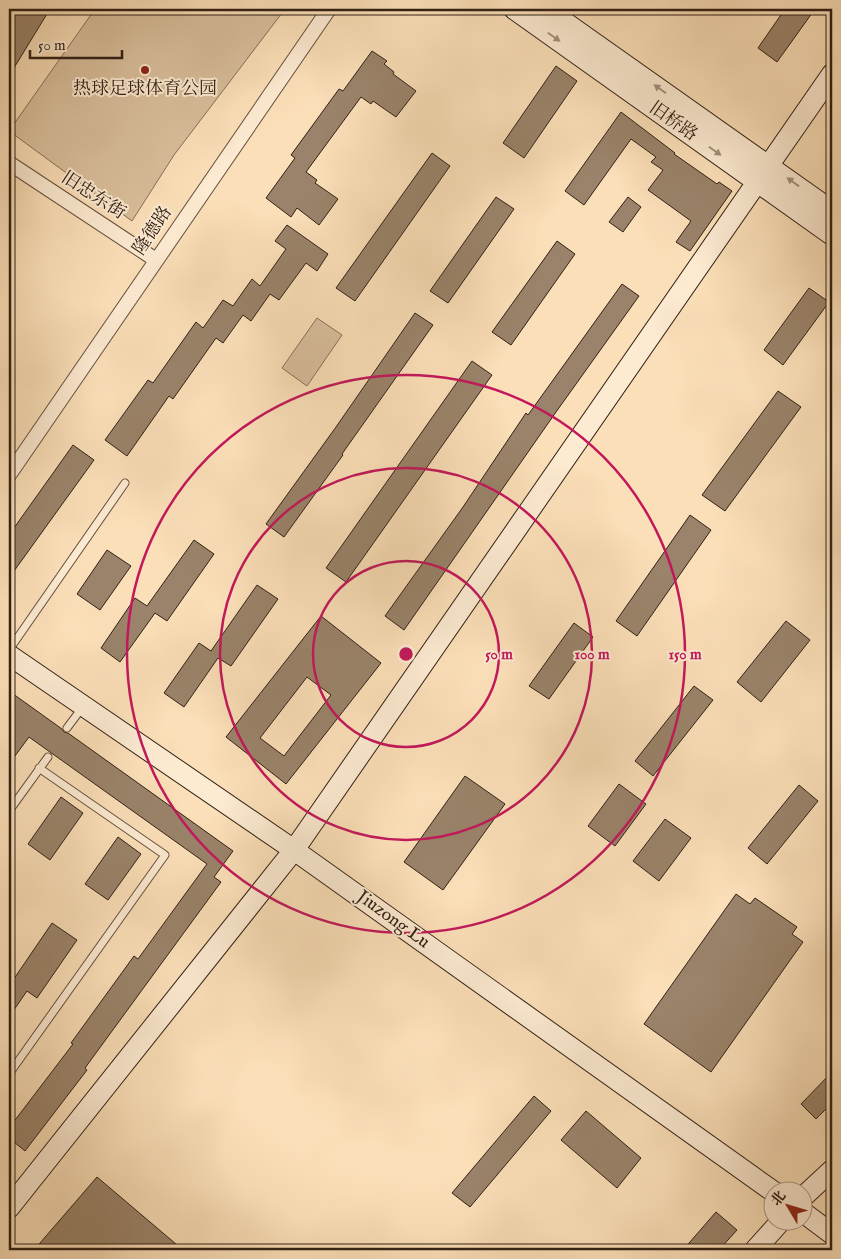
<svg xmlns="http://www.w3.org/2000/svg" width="841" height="1259" viewBox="0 0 841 1259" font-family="'IM FELL English','Noto Serif SC',serif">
	<rect width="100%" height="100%" fill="#fbdfb8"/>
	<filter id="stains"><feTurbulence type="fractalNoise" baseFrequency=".004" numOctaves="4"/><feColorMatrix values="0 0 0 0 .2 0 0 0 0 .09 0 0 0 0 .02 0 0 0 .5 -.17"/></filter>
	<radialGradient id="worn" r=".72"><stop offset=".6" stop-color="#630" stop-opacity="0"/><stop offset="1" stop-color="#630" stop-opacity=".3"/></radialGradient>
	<!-- green -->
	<path fill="#d9bf9c" stroke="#857058" d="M 95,9 L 285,9 L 174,155 L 132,221 L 9,131 Z
		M 317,318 L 342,335 L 307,386 L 282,368 Z"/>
	<!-- building -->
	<path fill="#9a836a" stroke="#312015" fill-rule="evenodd" d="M 9,9 L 50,9 L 9,76 Z
		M 785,9 L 815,9 L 777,62 L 758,48 Z
		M 372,51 L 387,61 L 384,64 L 394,72 L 393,74 L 416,91 L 396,117 L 373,101 L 371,104 L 361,97 L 306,172 L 317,180 L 315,183 L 338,199 L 319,225 L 297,208 L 291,217 L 266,198 L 295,158 L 291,155 L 339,89 L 343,91 Z
		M 556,66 L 577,81 L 524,158 L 503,143 Z
		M 621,112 L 675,153 L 674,154 L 717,184 L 719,182 L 732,191 L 690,251 L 676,242 L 691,221 L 648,190 L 663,170 L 651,162 L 656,157 L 631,139 L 584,205 L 565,191 Z
		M 432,153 L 450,166 L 355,301 L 336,288 Z
		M 496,197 L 514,209 L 448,303 L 430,291 Z
		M 628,197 L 641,207 L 623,232 L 609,222 Z
		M 287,225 L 328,254 L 317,271 L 306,263 L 279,300 L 270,294 L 251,321 L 243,315 L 223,343 L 216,338 L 173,399 L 169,396 L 127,456 L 105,440 L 148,380 L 153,383 L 196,322 L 203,328 L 223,300 L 233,306 L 252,279 L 260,286 L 286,249 L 275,241 Z
		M 557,241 L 575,254 L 511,345 L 492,332 Z
		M 622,284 L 639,296 L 556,412 L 404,630 L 385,616 L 463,507 L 526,413 L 528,415 Z
		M 809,288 L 829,302 L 783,365 L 764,350 Z
		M 415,313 L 433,325 L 342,454 L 343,455 L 284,537 L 266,524 L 336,427 Z
		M 472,361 L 492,375 L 346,582 L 326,568 Z
		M 778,391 L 801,407 L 725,511 L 702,495 Z
		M 73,445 L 94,460 L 9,578 L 9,535 Z
		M 690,515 L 711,530 L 637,636 L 616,621 Z
		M 194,540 L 214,554 L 167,621 L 155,613 L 120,662 L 101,648 L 135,598 L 147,606 Z
		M 107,550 L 131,566 L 100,610 L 77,594 Z
		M 257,585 L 278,599 L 231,666 L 218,658 L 184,707 L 164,693 L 199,643 L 211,651 Z
		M 321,616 L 381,663 L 286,784 L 226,737 ZM 307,677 L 331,695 L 284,756 L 260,738 Z
		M 786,621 L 810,640 L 761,702 L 737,682 Z
		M 574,623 L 593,637 L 549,699 L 529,686 Z
		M 694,686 L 713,700 L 653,776 L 635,761 Z
		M 9,691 L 62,729 L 64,732 L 68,733 L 233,851 L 214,877 L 221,882 L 85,1068 L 87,1070 L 25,1151 L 9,1138 L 9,1128 L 73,1044 L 71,1043 L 134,956 L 138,959 L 207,864 L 29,737 L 9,764 Z
		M 465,776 L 505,804 L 443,890 L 404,862 Z
		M 619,784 L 646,804 L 615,846 L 588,826 Z
		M 799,785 L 818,801 L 767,864 L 748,848 Z
		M 61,797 L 83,813 L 50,860 L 28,844 Z
		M 665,819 L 691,838 L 659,881 L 633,861 Z
		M 118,837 L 141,854 L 108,900 L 85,884 Z
		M 736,894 L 750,904 L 755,898 L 797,927 L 792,934 L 803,942 L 711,1072 L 644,1024 Z
		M 52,923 L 77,940 L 37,998 L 27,991 L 9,1017 L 9,986 Z
		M 832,1072 L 832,1103 L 816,1119 L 801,1104 Z
		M 534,1096 L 551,1111 L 470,1207 L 452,1193 Z
		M 586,1111 L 641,1158 L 617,1188 L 561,1140 Z
		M 97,1177 L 183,1250 L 34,1250 Z
		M 716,1212 L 737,1230 L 719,1250 L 683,1250 Z"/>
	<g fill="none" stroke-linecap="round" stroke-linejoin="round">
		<!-- lane casing -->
		<g stroke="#64503e" stroke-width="9">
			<path id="lane" d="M 9,650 L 125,483
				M 67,728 L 82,708
				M 9,811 L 48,757
				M 9,1074 L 165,855 L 39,768"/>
		</g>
		<!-- street casing -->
		<g stroke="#64503e" stroke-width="16">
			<path id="street" d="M 9,163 L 156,260
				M 9,475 L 329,9"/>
		</g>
		<!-- secondary casing -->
		<g stroke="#312015" stroke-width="22">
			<path id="secondary" d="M 514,9 L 832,235
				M 546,9 L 832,211
				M 9,655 L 294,850 L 774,1192
				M 804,1196 L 832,1170
				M 9,1208 L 294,850 L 832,74
				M 804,1213 L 832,1234
				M 755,1250 L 780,1222"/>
		</g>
		<!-- lane -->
		<use href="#lane" stroke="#fcead1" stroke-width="7"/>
		<!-- street -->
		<use href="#street" stroke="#fcead1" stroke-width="14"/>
		<!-- secondary -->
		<use href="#secondary" stroke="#fcead1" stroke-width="20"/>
	</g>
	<!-- one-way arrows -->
	<defs><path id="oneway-solid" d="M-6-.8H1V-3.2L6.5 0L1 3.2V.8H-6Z" transform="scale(1.25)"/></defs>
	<g fill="#a18f7c">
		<use href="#oneway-solid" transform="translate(554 37) rotate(35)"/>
		<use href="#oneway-solid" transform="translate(660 89) rotate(-145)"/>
		<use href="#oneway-solid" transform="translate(715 151) rotate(35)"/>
		<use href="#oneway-solid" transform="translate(793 182) rotate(-144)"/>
	</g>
	<!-- distance rings -->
	<g fill="none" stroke="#c2185b" stroke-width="2.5">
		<circle cx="406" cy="654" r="93"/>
		<circle cx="406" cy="654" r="186"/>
		<circle cx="406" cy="654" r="279"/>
	</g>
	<!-- markers -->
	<circle fill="#8f2418" stroke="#fcead1" stroke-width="2" cx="145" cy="70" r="5"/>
	<g text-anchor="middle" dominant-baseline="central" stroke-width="4" stroke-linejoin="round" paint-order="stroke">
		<!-- poi labels -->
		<g font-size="18" fill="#312015" stroke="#fcead1">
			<text x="145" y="89">热球足球体育公园</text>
		</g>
		<!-- street labels -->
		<g font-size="18" fill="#312015" stroke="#fcead1">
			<text transform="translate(673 122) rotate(35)">旧桥路</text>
			<text transform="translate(93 196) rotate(33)">旧忠东街</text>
			<text transform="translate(153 231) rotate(-56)">隆德路</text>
			<text transform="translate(393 920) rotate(36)">Jiuzong Lu</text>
		</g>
	</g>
	<circle cx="406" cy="654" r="8" fill="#c2185b" stroke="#fcead1" stroke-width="2.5"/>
	<g font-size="15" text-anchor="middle" font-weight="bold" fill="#c2185b" stroke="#fcead1" stroke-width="4" stroke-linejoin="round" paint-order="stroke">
		<text x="499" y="659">50 m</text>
		<text x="592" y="659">100 m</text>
		<text x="685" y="659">150 m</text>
	</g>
	<!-- margin -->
	<rect width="841" height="1259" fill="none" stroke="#fbdfb8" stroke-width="30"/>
	<rect x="10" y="10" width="821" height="1239" fill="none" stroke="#312015" stroke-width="2.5"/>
	<rect x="15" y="15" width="811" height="1229" fill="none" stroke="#312015"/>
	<!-- north arrow -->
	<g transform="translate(788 1206) rotate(308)"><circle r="24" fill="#fcead1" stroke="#ab9986"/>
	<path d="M0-4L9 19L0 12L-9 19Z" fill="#8f2418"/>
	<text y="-8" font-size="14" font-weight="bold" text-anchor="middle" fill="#312015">北</text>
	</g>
	<!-- scale -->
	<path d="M30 50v8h92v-8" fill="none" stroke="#312015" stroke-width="2.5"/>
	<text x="38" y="50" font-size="15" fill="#312015" stroke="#fcead1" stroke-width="4" paint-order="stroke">50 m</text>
	<rect width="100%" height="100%" filter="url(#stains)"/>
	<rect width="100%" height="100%" fill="url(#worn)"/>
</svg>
